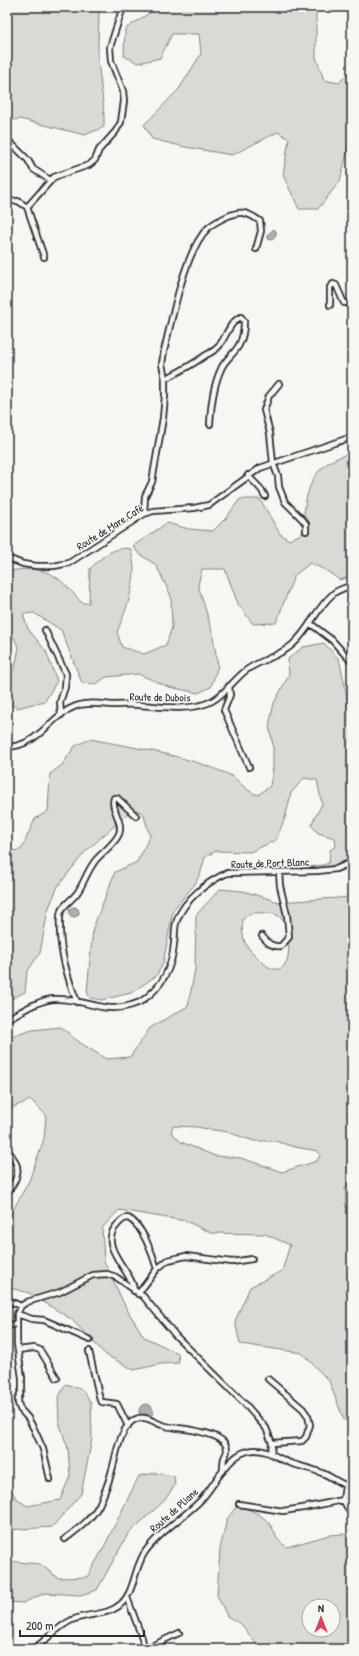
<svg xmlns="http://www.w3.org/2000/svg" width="359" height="1656" viewBox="0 0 359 1656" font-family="'Patrick Hand',sans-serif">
	<rect width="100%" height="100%" fill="#f6f6f2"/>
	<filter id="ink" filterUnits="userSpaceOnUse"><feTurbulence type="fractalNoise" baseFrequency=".025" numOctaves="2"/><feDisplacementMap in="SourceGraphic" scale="8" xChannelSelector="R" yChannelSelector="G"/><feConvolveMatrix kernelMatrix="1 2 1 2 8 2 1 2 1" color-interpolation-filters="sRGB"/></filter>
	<g filter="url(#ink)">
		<!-- green -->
		<path fill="#d9d9d5" stroke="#828280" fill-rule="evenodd" d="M 7,7 L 99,7 C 99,22 98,36 98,50 C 98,76 105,101 104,127 L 85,135 L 20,119 L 7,121 Z
			M 190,7 L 316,7 L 316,57 L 324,80 L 339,83 L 352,69 L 352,134 L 340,181 L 318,209 L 299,209 L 283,175 L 289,139 L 278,132 L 232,155 L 185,147 L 152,139 L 144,125 L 179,89 L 201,54 L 199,34 L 172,34 L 160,58 L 138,63 L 124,56 L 125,29 L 154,10 Z
			M 352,452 L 352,576 L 340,580 L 325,570 L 310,563 L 294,576 L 276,623 L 253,624 L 238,604 L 225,569 L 202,569 L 198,585 L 212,631 L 218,666 L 211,687 L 198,693 L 169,687 L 138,674 L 106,677 L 96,684 L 82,683 L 61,630 L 34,613 L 23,614 L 28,629 L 46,651 L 57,681 L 45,701 L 17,708 L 7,702 L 7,678 L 15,667 L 19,648 L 7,625 L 7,572 C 18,568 42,568 53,575 C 64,582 73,593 82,603 L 89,603 L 90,569 C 100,558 115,545 131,549 C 132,556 134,564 134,571 C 133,592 125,613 117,632 L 122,647 L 144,654 L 166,645 L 172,627 L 171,596 L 156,565 L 138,553 L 133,546 L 167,523 L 189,529 L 213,531 L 226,518 L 240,499 L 260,499 L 280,534 L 289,540 L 303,533 C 304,507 305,479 329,462 C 336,458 345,455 352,452 Z
			M 324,643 L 339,659 L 344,681 L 352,724 L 349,778 L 352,789 L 352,858 L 331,866 L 303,870 L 303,868 L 323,865 L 329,863 L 330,850 L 336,846 L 335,838 L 318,833 L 311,825 L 322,804 L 317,780 L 304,778 L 291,793 L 286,815 L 276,840 L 250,852 L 216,851 L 205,857 L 201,872 L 195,884 L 173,910 L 163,964 L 156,976 L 131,993 L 102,1000 L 90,998 L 87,992 L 93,928 L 115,872 L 137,862 L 150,836 L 143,813 L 133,809 L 85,852 L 58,886 L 48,910 L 40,953 L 27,972 L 25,992 L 7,1001 L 7,851 L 21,850 L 35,819 L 48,811 L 50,774 L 62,765 L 75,746 L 90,739 C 137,748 184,755 228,774 C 239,779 243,790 258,795 L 270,786 L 273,768 L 273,745 L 269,726 L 274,703 L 289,675 L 288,659 L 303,647 Z
			M 220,889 L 243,891 L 279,902 L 352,897 L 352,1183 L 345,1187 L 346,1206 L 352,1210 L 352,1424 L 344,1420 L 329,1381 L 302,1353 L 240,1344 L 235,1321 L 250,1287 L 282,1271 L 290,1245 L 265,1234 L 211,1233 L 186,1221 L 119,1210 L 102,1228 L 104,1261 L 126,1308 L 144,1337 L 178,1353 L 179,1363 L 161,1364 L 134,1370 L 106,1355 L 71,1319 L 29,1293 L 7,1287 L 7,1221 L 29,1181 L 44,1139 L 46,1115 L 31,1100 L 13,1107 L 9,1113 L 7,1157 L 7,1038 L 32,1030 L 61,1027 L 79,1042 L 106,1059 L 130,1057 L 150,1028 L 188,1006 L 195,969 L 196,915 ZM 251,913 C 260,913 274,911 281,918 C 290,927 295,973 274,969 C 267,968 260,960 255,955 C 243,944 241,935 243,919 ZM 173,1126 L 196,1127 L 227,1132 L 254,1141 L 275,1141 L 295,1147 L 318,1151 L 320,1155 L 317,1161 L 282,1172 L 241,1158 L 215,1156 L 181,1142 L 171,1132 Z
			M 66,1384 L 83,1390 L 91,1403 L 92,1439 L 81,1494 L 52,1527 L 7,1530 L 7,1480 L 15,1497 L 27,1506 L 60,1500 L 70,1476 L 68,1449 L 59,1422 L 58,1398 Z
			M 156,1473 L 174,1476 L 175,1485 L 164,1501 L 128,1534 L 97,1590 L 80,1595 L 45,1593 L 23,1603 L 7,1602 L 7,1561 L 40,1564 L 58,1578 L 87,1577 L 103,1549 L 139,1476 Z
			M 236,1507 C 249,1508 263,1514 271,1526 C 278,1537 274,1539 287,1547 L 329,1535 L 344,1534 L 351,1540 L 352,1649 L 260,1649 L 242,1625 L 227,1616 L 217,1595 L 220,1549 L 227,1519 ZM 309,1606 L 333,1606 L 333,1630 L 309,1630 Z"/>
		<!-- water -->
		<path fill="#aeaeab" stroke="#7a7a78" d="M 274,229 L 276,231 C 277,235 274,239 269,240 L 267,235 Z
			M69 912a5 5 0 1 1 10 0a5 5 0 1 1-10 0Z
			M139 1411a7 7 0 1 1 14 0a7 7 0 1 1-14 0Z"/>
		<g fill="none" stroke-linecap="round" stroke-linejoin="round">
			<!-- minor casing -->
			<g stroke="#2b2b2b" stroke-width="8">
				<path id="minor" d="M 7,139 L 28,160 L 33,169 L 50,180
					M 351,200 L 352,197
					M 7,201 L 18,201 L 27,207 L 54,177 L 89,165 L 95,160 L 99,150 L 116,131 L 121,122 L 124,101 L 123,91 L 111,61 L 110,47 L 123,7
					M 27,207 L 44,257
					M 330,305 L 330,287 L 333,284 L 336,285 L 344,303 L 349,303 L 352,301
					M 165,379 C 179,372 192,365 206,355 C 210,353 216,350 219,346 C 226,337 230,321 241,317 L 244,321 C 244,329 243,338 239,345 C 235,353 226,359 222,367 C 213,385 211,405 210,424
					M 279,384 L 269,396 L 264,410 L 270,433 L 273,463 L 278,476 L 279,487 L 285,502 L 303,520 L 306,524 L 306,531
					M 248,475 C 255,485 260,485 265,496
					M 144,514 L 145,496 L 152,482 L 163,418 L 165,396 L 165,379 L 162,364 L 164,351 C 172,319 185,250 208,228 C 213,223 220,220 226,217 C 241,210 247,212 260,221 L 261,231 L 256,249
					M 7,558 L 23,564 L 37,566 L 54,566 L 69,563 L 144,514 L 153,511 L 194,508 L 209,505 L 260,468 L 352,437
					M 311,624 L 332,640 L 349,659
					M 45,630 L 66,674 L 65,687 L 60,702 L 61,715
					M 229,686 L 230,695 L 224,710 L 249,767
					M 7,747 C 40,746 49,716 76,706 C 87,702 100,704 112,705 C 121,705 130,704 139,705 C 160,706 184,711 205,704 C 221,699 232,682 244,672 C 258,660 277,658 292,645 C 309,631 316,608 333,594 C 338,589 346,588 352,585
					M 262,936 C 268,943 271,947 281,946 L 289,937 L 287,915 L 280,886 L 279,872
					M 77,1002 C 68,979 61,957 60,932 C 60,924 59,917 61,911 C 65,903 75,898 79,890 C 85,880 88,870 95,861 C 102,852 114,845 119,834 C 124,822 110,809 114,798 L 117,798 L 136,816
					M 7,1019 C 21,1012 38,1000 54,999 C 82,997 102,1015 132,1005 C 136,1003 140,1003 143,1000 C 163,986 172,968 174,944 C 175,936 174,927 177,920 C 185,899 207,882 227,873 L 317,871 L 336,869 L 352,862
					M 7,1150 C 22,1166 20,1176 7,1193
					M 134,1291 C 134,1272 95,1246 118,1224 C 121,1221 123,1218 128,1218 C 142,1224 153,1255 157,1269
					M 138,1294 L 157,1269 L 168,1260 L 186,1256 L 232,1262 L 252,1259
					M 7,1300 L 21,1306
					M 17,1314 L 32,1319 L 44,1320 L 90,1340
					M 7,1327 L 16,1323
					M 18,1350 L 34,1348 L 40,1350 L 57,1378
					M 89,1351 L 100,1400 L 102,1402 L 117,1404 L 128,1426
					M 268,1379 L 303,1409 L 308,1416 L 310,1425 L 306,1437 L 302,1441 L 272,1443
					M 50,1479 L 43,1449 L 34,1429 L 28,1418 L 20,1409 L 18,1403 L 18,1399 L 22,1389 L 22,1378 L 17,1344 L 17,1314 L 21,1306 L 27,1302 L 60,1292 L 93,1275 L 107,1274 L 116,1277 L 143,1296 L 176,1336 L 245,1404 L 266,1428 L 272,1443 L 271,1453
					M 345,1486 L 343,1500 L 352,1515
					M 239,1504 L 283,1511 L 303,1508 L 343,1500
					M 65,1539 C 78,1529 91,1520 99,1505 C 104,1494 109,1482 112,1470 C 116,1457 120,1425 136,1419 C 145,1415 154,1422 162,1425 C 175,1429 188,1428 201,1432 C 209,1434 227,1438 227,1450 C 227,1453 225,1456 224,1458 C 223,1462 223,1467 223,1471
					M 127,1597 L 142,1638 L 144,1649
					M 33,1649 C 47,1640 57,1627 72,1620 C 88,1613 108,1616 121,1604 C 135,1591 134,1568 145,1552 C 159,1532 183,1518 200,1501 C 216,1485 228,1451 254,1450 C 268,1449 280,1460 293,1464 C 303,1467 313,1469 322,1473 C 333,1477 340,1485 352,1487
					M 145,1649 L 179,1633"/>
			</g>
			<!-- minor -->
			<use href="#minor" stroke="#f6f6f2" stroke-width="4.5"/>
		</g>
	</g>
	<g text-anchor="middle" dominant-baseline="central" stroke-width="3" stroke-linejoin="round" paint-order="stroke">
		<!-- street labels -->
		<g font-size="11" fill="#2b2b2b" stroke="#f6f6f2">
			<text transform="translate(110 527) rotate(-32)">Route de Mare Café</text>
			<text transform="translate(160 697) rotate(1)">Route de Dubois</text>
			<text transform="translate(270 863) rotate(-2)">Route de Port Blanc</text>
			<text transform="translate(174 1510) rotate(-42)">Route de Pliane</text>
		</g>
	</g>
	<!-- margin -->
	<rect width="359" height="1656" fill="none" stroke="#f6f6f2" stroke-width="24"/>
	<rect x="12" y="12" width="335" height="1632" fill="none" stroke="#2b2b2b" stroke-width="1.5" filter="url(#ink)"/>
	<!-- north arrow -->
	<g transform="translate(321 1618)"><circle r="19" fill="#f6f6f2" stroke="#a5a5a2"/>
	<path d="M0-3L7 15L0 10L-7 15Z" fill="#d1495b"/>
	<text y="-6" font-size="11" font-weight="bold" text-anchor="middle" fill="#2b2b2b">N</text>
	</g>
	<!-- scale -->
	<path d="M20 1630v6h124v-6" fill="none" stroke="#2b2b2b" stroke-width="2"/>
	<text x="26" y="1630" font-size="12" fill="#2b2b2b" stroke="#f6f6f2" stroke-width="3" paint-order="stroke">200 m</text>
</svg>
